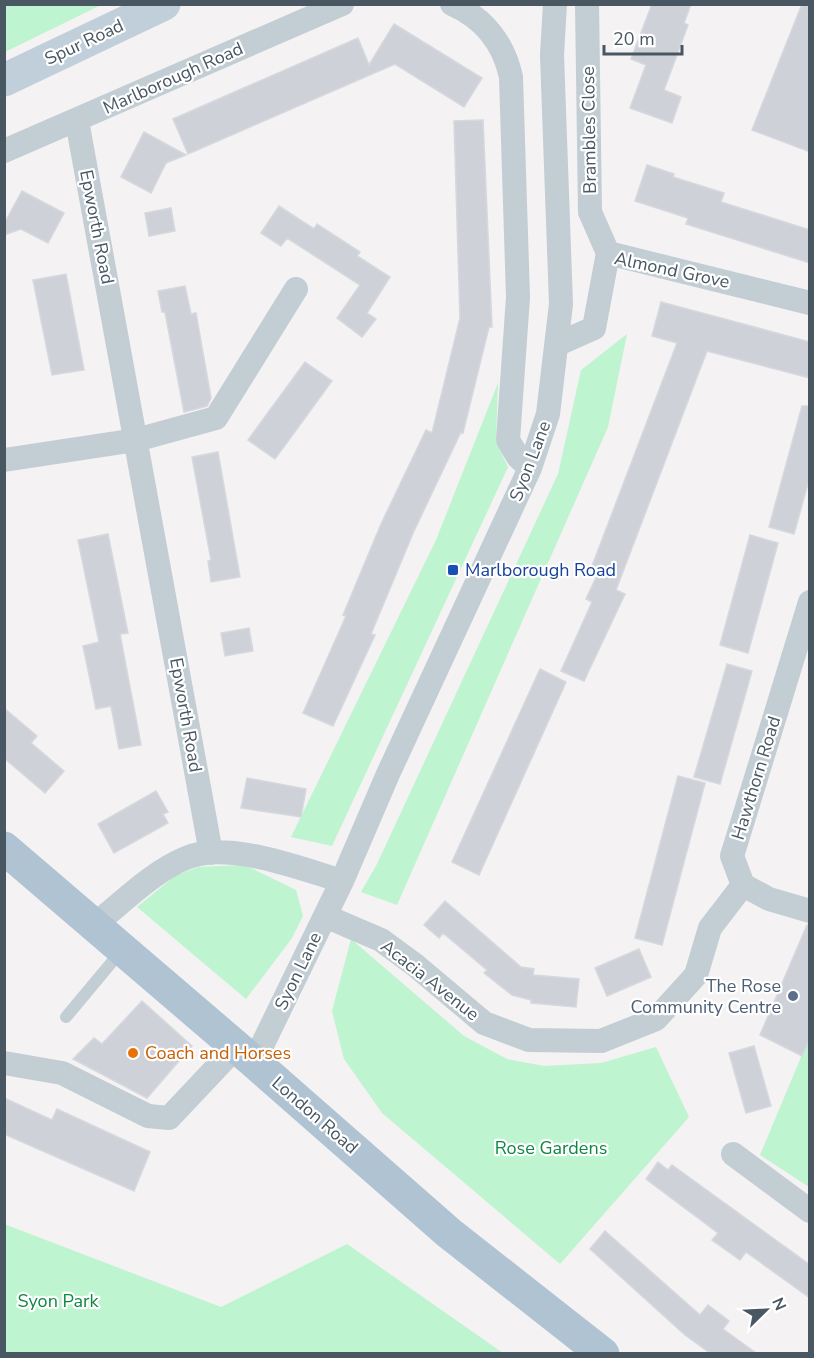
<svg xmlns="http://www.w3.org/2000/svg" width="814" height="1358" viewBox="0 0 814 1358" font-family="'Nunito Sans',sans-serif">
	<rect width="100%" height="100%" fill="#f4f2f2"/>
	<!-- green -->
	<path fill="#bef4d0" d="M 5,4 L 101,4 L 101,5 L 5,52 Z
		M 627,334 L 608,427 L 397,905 L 361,892 L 377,864 L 558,474 L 581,370 Z
		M 498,383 L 496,442 L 508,467 L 332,846 L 291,837 L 436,540 Z
		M 245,865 L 296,890 L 303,916 L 292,938 L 246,999 L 137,907 L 175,876 L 198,867 Z
		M 351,939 L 464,1036 L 507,1059 L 544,1066 L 601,1063 L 656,1047 L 689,1117 L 560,1264 L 382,1113 L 344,1059 L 332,1011 Z
		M 809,1038 L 809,1187 L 760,1155 Z
		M 4,1224 L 221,1307 L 347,1244 L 503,1353 L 5,1353 Z"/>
	<!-- building -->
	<path fill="#ced2d8" stroke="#d5d8de" stroke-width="1.5" d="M 652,4 L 691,4 L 684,23 L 688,25 L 664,90 L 681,97 L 672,123 L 630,108 L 646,65 L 631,59 Z
		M 802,4 L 810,4 L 810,152 L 752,130 Z
		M 394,24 L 482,78 L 464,107 L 395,64 L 188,154 L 173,119 L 358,38 L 369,65 Z
		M 483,120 L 492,327 L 489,327 L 463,433 L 461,432 L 414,531 L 371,634 L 375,635 L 333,726 L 303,713 L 346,616 L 343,615 L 381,524 L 426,430 L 432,433 L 460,318 L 454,121 Z
		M 144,132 L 186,155 L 166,163 L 151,193 L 121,177 Z
		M 647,165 L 674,174 L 673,177 L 724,193 L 721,202 L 810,230 L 810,263 L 686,224 L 688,218 L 635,201 Z
		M 22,191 L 64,213 L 48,243 L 21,229 L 4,235 L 4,224 Z
		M 279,206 L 314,229 L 317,224 L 360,252 L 357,256 L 390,277 L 367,313 L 376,319 L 362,337 L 337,318 L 360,285 L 287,238 L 281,246 L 261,233 Z
		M 171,208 L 175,231 L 149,236 L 145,213 Z
		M 66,274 L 84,370 L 52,375 L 33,280 Z
		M 185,286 L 191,314 L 196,313 L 211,398 L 207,406 L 184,412 L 165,312 L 162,312 L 158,291 Z
		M 661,302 L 810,342 L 810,378 L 707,351 L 616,590 L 625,594 L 584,681 L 561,671 L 592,602 L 586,599 L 600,569 L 592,566 L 677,343 L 652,336 Z
		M 305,362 L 332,381 L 275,459 L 248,440 Z
		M 802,406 L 810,406 L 810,476 L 794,534 L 769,527 Z
		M 218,452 L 240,577 L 211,582 L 208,561 L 211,560 L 192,457 Z
		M 108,534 L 128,633 L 120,634 L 141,745 L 119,749 L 111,706 L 96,709 L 83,646 L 99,642 L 78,540 Z
		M 750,535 L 778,543 L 748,653 L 720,645 Z
		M 249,628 L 253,651 L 225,656 L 221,633 Z
		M 727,664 L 752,671 L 720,784 L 694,777 Z
		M 540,669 L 566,682 L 479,875 L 452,862 Z
		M 4,708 L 37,736 L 31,743 L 64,771 L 45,793 L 4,758 Z
		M 678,776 L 705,783 L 662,945 L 635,938 Z
		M 247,778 L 306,789 L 301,817 L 241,808 Z
		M 156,791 L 168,812 L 163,814 L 168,823 L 114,853 L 98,824 Z
		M 445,901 L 521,967 L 534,969 L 533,975 L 579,979 L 576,1007 L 531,1003 L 531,1000 L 512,995 L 484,973 L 487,970 L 443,933 L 439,938 L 424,925 Z
		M 807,925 L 810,925 L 810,1038 L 802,1056 L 760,1035 Z
		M 639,949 L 651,977 L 607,996 L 595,968 Z
		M 142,1001 L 192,1046 L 147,1098 L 73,1059 L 94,1038 L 102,1044 Z
		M 754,1046 L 771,1106 L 746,1113 L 729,1053 Z
		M 4,1098 L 52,1120 L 57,1109 L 150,1152 L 134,1191 L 4,1134 Z
		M 658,1162 L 668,1170 L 672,1165 L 810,1265 L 810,1298 L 746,1252 L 740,1260 L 712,1240 L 718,1233 L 646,1179 Z
		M 605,1231 L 700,1315 L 708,1305 L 729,1321 L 723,1329 L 756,1353 L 710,1353 L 685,1335 L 590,1249 Z"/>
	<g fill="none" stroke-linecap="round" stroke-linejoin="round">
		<!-- lane -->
		<path stroke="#c2cdd4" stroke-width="12" d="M 66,1017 L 122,950"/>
		<!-- street -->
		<path stroke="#c2cdd4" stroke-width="24" d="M 452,4 C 484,18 504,44 511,77 L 518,297 L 508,440 L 518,457 L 530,468
			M 587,4 L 590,212 L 608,253
			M 77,121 L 211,853
			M 4,151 L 342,4
			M 558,344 L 594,328 L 608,253 L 810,303
			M 4,460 L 136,440 L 216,418 L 296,289
			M 810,602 L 732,856 L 743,885 L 769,899 L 810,911
			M 325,916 L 381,940 L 415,965 L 484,1023 L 529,1040 L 601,1041 L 656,1019 L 696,975 L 710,928 L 743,885
			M 94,925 C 123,902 152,872 186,858 C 228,840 301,869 342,881
			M 254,1062 L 342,881 L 388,774 L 530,468 L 548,414 L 561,304 L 552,55 L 555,4
			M 4,1063 L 62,1073 L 148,1116 L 169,1118 L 237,1046
			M 733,1154 L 810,1211"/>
		<!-- secondary -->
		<path stroke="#c1cfda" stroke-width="33" d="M 4,80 L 164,4"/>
		<!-- primary -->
		<path stroke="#b0c3d3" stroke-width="33" d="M 4,848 L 254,1062 L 449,1233 L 603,1354"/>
	</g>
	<!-- markers -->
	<rect fill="#1a4fb4" stroke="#fff" stroke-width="2" x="447" y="564" width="12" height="12" rx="3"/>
	<circle fill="#5c6f8a" stroke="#fff" stroke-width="2" cx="793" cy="996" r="6"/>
	<circle fill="#e8710a" stroke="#fff" stroke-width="2" cx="133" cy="1053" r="6"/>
	<g text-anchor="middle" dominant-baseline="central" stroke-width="4.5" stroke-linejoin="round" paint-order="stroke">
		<!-- street labels -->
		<g font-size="18" fill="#485762" stroke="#fff">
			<text transform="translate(84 42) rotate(-25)">Spur Road</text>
			<text transform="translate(173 78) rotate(-24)">Marlborough Road</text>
			<text transform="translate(589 130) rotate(-91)">Brambles Close</text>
			<text transform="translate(97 227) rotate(79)">Epworth Road</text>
			<text transform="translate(672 270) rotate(12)">Almond Grove</text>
			<text transform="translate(530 461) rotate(-69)">Syon Lane</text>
			<text transform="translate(186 715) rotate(80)">Epworth Road</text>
			<text transform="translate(756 778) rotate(-73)">Hawthorn Road</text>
			<text transform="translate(298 971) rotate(-64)">Syon Lane</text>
			<text transform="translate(430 980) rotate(38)">Acacia Avenue</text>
			<text transform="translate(315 1115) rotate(41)">London Road</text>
		</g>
		<!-- transit labels -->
		<g font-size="18" fill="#164399" stroke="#fff" text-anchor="start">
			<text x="465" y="570">Marlborough Road</text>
		</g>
		<!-- service labels -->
		<g font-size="18" fill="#4e5e75" stroke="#fff" text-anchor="end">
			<text x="781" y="986">The Rose<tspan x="781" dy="21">Community Centre</tspan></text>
		</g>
		<!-- food labels -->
		<g font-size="18" fill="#c56008" stroke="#fff" text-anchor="start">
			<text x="145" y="1053">Coach and Horses</text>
		</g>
		<!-- park labels -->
		<g font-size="18" fill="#0f8743" stroke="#fff">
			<text x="551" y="1148">Rose Gardens</text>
			<text x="58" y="1301">Syon Park</text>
		</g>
	</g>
	<!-- border -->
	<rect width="814" height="1358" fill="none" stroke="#485762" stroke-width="12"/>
	<!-- north arrow -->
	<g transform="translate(766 1310) rotate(66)" stroke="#ffffff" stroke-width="4.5" paint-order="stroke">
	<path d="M0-4.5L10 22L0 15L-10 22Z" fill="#485762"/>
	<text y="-9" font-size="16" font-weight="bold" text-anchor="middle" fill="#485762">N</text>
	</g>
	<!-- scale -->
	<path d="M604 45v9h78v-9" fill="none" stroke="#485762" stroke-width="3"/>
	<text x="613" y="45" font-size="18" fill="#485762" stroke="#ffffff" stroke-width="4.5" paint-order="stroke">20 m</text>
</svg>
